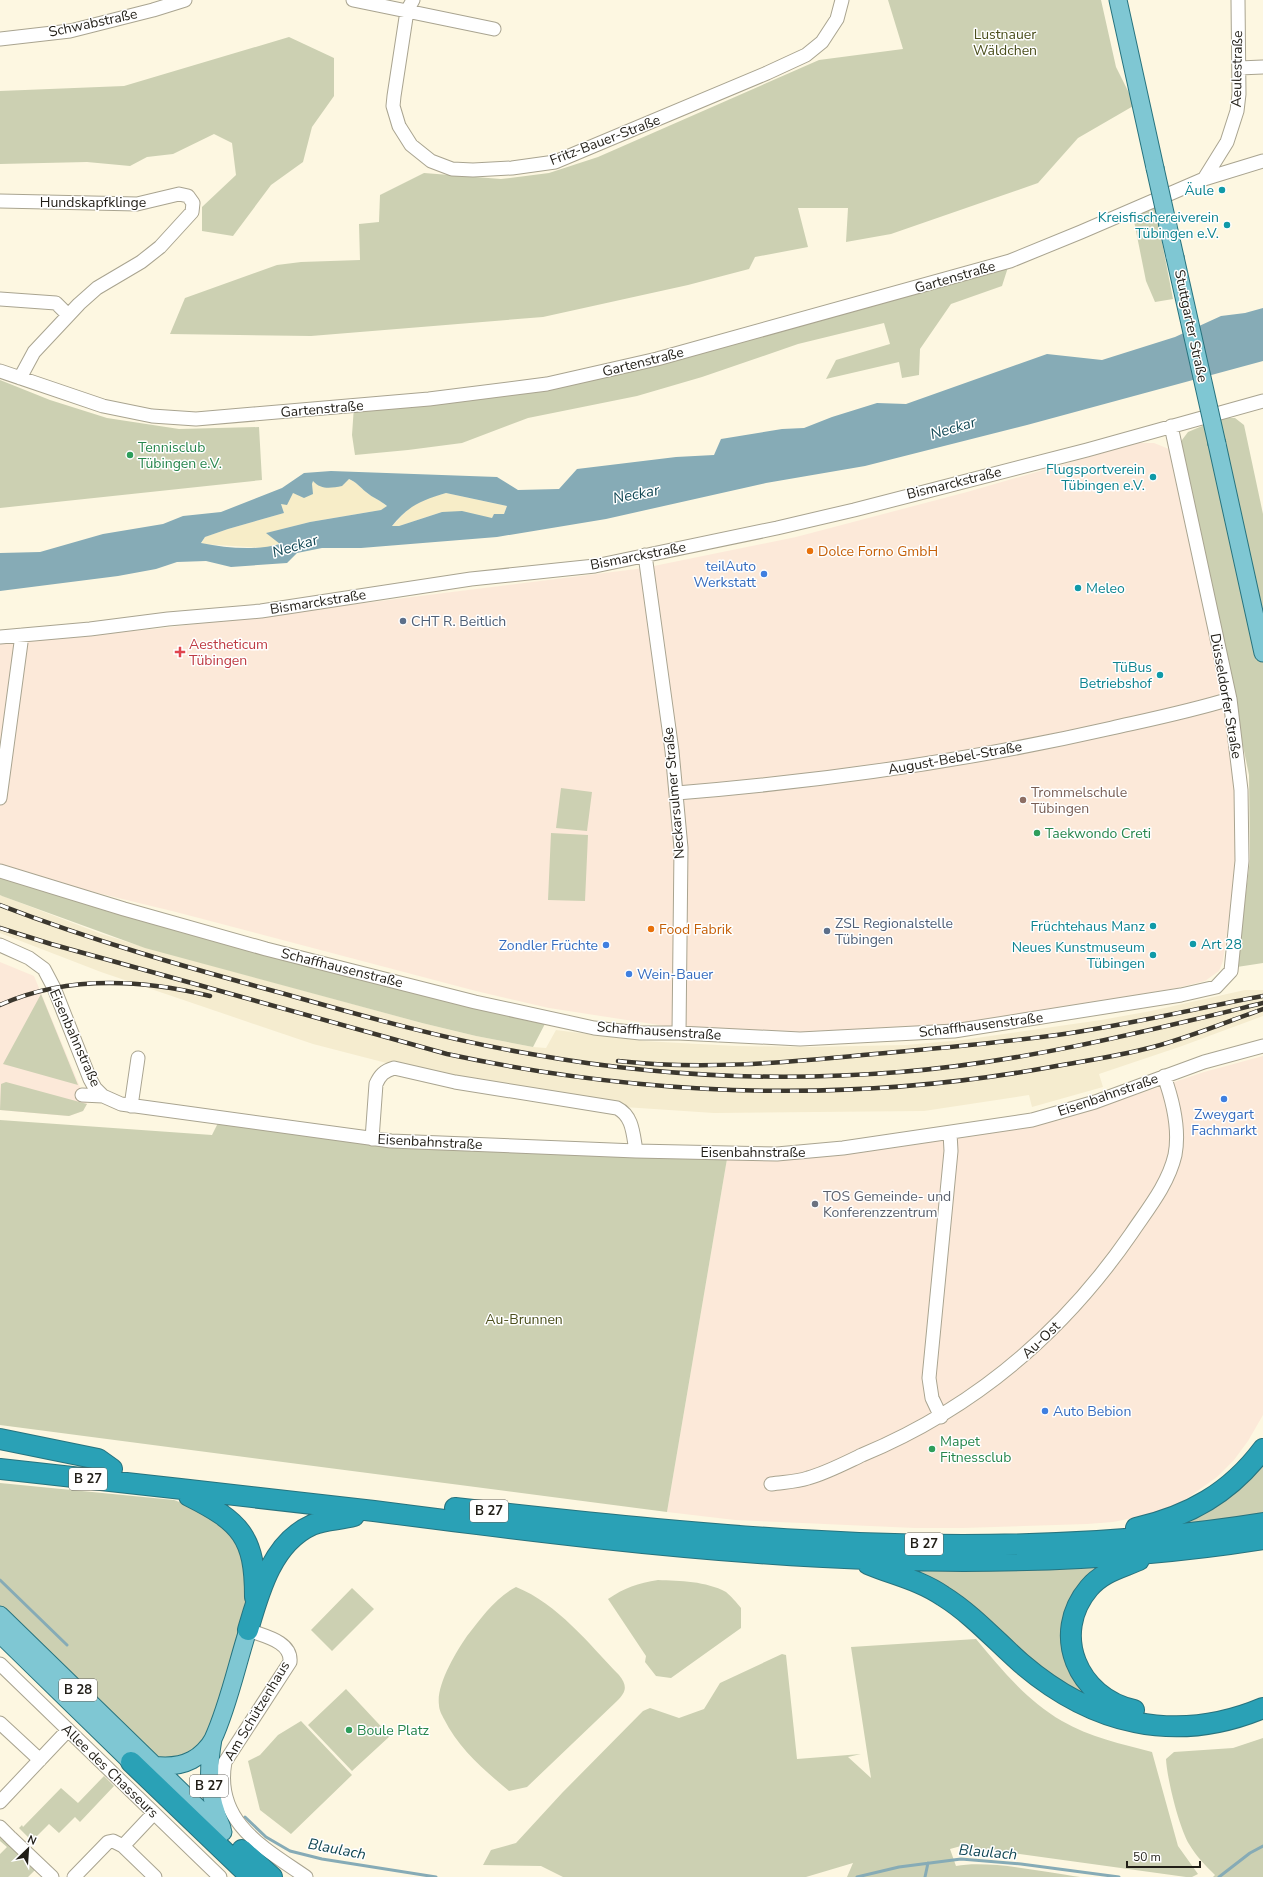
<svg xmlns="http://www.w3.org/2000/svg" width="1263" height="1877" viewBox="0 0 1263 1877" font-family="'Nunito Sans',sans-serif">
	<rect width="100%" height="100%" fill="#fdf7e1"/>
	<!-- built -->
	<path fill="#f5eccf" d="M 0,895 L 99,933 L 137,945 L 422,1023 L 476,1036 L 533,1047 L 546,1048 L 556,1030 L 643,1041 L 736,1046 L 810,1047 L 906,1045 L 962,1040 L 1101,1020 L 1151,1011 L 1245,990 L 1263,990 L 1263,1016 L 1182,1046 L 1099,1074 L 1103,1087 L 1032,1107 L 1029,1095 L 924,1111 L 714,1113 L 579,1104 L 456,1081 L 313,1044 L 101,972 L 0,933 Z"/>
	<!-- industrial -->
	<path fill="#fce9d9" d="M 1137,443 L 1154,443 L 1169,449 L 1175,457 L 1228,715 L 1237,789 L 1237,839 L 1231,903 L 1223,961 L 1219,971 L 1205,981 L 1177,988 L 952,1026 L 802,1036 L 672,1027 L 549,1008 L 476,991 L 176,912 L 73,887 L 0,864 L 0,642 L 155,629 L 644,568 L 796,537 L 967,492 Z
		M 0,962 L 34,976 L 87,1104 L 83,1111 L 69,1116 L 0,1110 Z
		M 1263,1056 L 1263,1415 L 1248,1441 L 1234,1460 L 1217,1477 L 1179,1504 L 1158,1513 L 1113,1522 L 1087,1524 L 963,1528 L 915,1528 L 735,1520 L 667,1512 L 727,1159 L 798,1159 L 984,1134 L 1061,1120 L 1204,1072 Z"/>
	<!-- green -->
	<path fill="#ccd0b2" d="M 888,0 L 1101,0 L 1116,67 L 1135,105 L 1078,138 L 1038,183 L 891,234 L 846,242 L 848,208 L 798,208 L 808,247 L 755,257 L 749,269 L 688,285 L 543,317 L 311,336 L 170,334 L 185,298 L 277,265 L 301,262 L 360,260 L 359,224 L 379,222 L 380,195 L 424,173 L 501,179 L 549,173 L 598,157 L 819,60 L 903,49 Z
		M 289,37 L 334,58 L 334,96 L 312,127 L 303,162 L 271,185 L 233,236 L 202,231 L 202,207 L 236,175 L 232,143 L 214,134 L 173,154 L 147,157 L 130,166 L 87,162 L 0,164 L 0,91 L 124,86 Z
		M 1154,201 L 1173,299 L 1155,302 L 1146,281 L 1132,211 Z
		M 1010,261 L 1002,286 L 951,304 L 920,349 L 919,375 L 902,378 L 899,362 L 826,379 L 836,360 L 890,344 L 884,323 L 798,344 L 702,377 L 637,396 L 528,418 L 462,443 L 408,450 L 355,455 L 352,435 L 354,406 L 521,388 Z
		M 0,380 L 50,400 L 107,418 L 179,429 L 259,427 L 262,480 L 0,508 Z
		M 1221,418 L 1235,418 L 1244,425 L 1263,514 L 1263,963 L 1237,967 L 1250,859 L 1249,775 L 1182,452 L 1182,440 L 1188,432 Z
		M 561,788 L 592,792 L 587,831 L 556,828 Z
		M 551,833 L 588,835 L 585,901 L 548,900 Z
		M 0,871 L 548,1018 L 533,1047 L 476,1036 L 422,1023 L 145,948 L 2,896 L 0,895 Z
		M 41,994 L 78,1085 L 3,1064 Z
		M 6,1082 L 87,1104 L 83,1111 L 69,1116 L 0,1110 L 1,1084 Z
		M 220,1119 L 391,1141 L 728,1153 L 667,1512 L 0,1425 L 0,1120 L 212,1135 Z
		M 1263,1456 L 1263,1514 L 1167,1526 Z
		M 0,1483 L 174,1500 L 232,1521 L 255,1570 L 210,1744 L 155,1766 L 0,1615 Z
		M 1106,1565 L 1072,1606 L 1092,1695 L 1087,1701 L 910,1569 Z
		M 658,1580 C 680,1581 706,1581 726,1592 C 731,1596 737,1603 741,1608 L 741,1628 L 671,1678 L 656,1676 L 645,1662 L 646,1656 L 608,1599 C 624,1588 638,1583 658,1580 Z
		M 516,1587 C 558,1604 588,1643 619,1675 C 628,1686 626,1692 617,1701 L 527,1787 L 509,1791 C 484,1770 459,1749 444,1719 C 442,1715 439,1710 439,1705 C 436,1685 456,1652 467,1636 C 481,1618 496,1597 516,1587 Z
		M 352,1588 L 374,1609 L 332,1651 L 311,1630 Z
		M 976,1639 C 1001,1669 1027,1701 1062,1721 C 1089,1737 1122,1744 1152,1752 L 1178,1846 L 1198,1874 L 1192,1877 L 1186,1877 L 961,1846 L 950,1849 L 956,1866 C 989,1860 1045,1872 1080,1877 L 847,1877 L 853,1863 L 806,1877 L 563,1877 L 541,1866 L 483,1865 L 491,1850 L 516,1843 L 562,1793 L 643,1711 L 650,1708 L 679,1718 L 704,1709 L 720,1683 L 782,1654 L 786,1655 L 797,1759 L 861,1754 L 848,1757 L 871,1778 L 851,1647 Z
		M 346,1689 L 390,1736 L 352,1771 L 308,1725 Z
		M 301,1721 L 352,1775 L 291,1834 L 260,1810 L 248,1761 L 260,1755 L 278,1735 Z
		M 1263,1738 L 1263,1877 L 1213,1877 L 1215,1875 C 1205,1865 1196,1856 1189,1844 C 1179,1827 1167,1779 1166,1759 L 1174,1752 L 1233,1748 Z
		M 104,1776 L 114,1786 L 80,1822 L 75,1817 L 59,1833 L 49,1824 L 32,1841 L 19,1828 L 22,1825 L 23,1827 L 61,1788 L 78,1803 Z
		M 0,1836 L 35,1870 L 28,1877 L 0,1877 L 0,1854 L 7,1847 L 0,1841 Z"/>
	<!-- sand -->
	<path fill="#f7edc8" d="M 348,479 C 356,481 360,487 366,492 C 373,498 381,500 387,507 L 381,510 L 310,522 L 267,533 L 281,543 L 264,548 L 201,544 L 205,537 L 228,529 L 284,513 L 281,504 L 293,493 L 312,484 L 313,481 L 344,482 Z
		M 446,493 L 507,506 L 504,514 L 495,514 L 492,518 L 442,512 L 399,526 L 392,526 L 410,507 L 428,498 Z"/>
	<!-- water -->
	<path fill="#86abb6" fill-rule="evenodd" d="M 1263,308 L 1263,361 L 1027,425 L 865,466 L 766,483 L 606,519 L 497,537 L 361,548 L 322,548 L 297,553 L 287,563 L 231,567 L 206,561 L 177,562 L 156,569 L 118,576 L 0,591 L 0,553 L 40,552 L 103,534 L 163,524 L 183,516 L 221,512 L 282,488 L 304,473 L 331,471 L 497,477 L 518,490 L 559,489 L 577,469 L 676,457 L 714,455 L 721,439 L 782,429 L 804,428 L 832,417 L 877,403 L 906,404 L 1047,354 L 1102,360 L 1175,337 L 1221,316 L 1245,313 ZM 349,479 C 356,482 360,487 366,492 C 373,498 380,500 387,506 L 381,510 L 310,522 L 266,533 L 280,544 C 255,551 227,548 201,543 L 205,537 L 228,529 L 284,513 L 281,504 L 287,505 L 293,493 L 304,498 L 313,494 L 312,484 L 313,481 C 321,490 331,488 342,486 ZM 446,493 L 507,506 L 504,514 L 494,514 L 492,518 L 462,511 L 442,512 L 399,526 L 392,526 C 408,506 422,500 446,493 Z"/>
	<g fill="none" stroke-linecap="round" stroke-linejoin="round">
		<!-- stream -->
		<path stroke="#86abb6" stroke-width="3" d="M 0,1580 L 67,1645
			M 245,1817 L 266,1837 L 290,1851 L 322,1859 L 436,1877
			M 857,1877 L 899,1867 L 961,1859 L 1021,1864 L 1119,1877
			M 925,1877 L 928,1863
			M 1219,1877 L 1250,1853 L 1263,1846"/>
		<!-- minor casing -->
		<g stroke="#a9a490" stroke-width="15">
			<path id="minor" d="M 353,0 L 494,29
				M 413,0 L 407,11 L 394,96 L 393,106 L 399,126 L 411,145 L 431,161 L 452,169 L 473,170 L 512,168 L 555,162 L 767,73 L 806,55 L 822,42 L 837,19 L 842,0
				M 0,39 L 70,31 L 153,10 L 185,0
				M 1239,68 L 1263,67
				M 1204,179 L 1227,142 L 1237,111 L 1239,94 L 1238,0
				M 0,201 L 137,204 L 179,194 L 188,196 L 193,203 L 192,212 L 160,247 L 141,262 L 97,288 L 79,304 L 34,352 L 20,378
				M 0,299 L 56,303 L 68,315
				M 0,371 L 103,406 L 152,416 L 196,419 L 429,399 L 547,384 L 657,359 L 1010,261 L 1081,232 L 1204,179 L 1263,161
				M 645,555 L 672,751 L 681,848 L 679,1033
				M 0,637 L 90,629 L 168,619 L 261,611 L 471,579 L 595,566 L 777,528 L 854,510 L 1087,450 L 1263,401
				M 677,793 C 825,781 967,761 1112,728 C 1152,719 1191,711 1230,699
				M 0,798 L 22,635
				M 0,871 L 124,909 L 266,949 L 475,1002 L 594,1028 L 640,1033 L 679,1033 L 800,1039 L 954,1031 L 1181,995 L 1216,987 L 1231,971 L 1242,861 L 1241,790 L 1230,699 L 1171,426
				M 0,945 L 29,958 L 44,969 L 54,988 L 90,1079 L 95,1088 L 103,1096 L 121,1104 L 391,1141 L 636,1151 L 777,1154 L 843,1148 L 1032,1120 L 1095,1102 L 1204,1062 L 1263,1046
				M 82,1095 L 103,1096
				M 131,1106 L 138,1058
				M 372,1139 L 376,1084 C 380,1075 384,1071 394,1068 L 455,1082 L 617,1108 C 633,1116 633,1134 636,1151
				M 941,1417 L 932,1398 L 929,1378 L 951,1151 L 950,1133
				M 771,1484 C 783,1482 796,1482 808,1478 C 826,1473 845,1463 862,1455 C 975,1408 1062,1334 1131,1234 C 1147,1210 1168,1185 1175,1155 C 1180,1129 1173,1101 1164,1076
				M 248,1630 C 263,1636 292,1641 290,1662 L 225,1762 C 214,1822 264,1848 306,1877
				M 0,1664 L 220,1877
				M 0,1723 L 40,1760
				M 0,1802 L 68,1730
				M 0,1827 L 10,1837
				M 11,1838 L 52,1877
				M 123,1846 L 154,1813
				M 74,1877 L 108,1842 L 113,1841 L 123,1846 L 155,1877"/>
		</g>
		<!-- major casing -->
		<g stroke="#27737e" stroke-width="19">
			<path id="major" d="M 1118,0 L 1155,168
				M 1168,226 L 1175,257
				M 1217,444 L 1263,653
				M 0,1615 L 223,1832
				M 0,1634 L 131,1762 C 151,1765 173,1770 192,1760 C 200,1756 209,1747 213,1739 C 228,1707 237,1664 248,1630
				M 213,1739 C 207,1773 208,1796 222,1828"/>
		</g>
		<!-- highway casing -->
		<g stroke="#27737e" stroke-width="22">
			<path id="highway" d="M 0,1439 L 98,1459 L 112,1469
				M 0,1469 C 125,1483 249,1496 374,1511 C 667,1549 969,1586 1263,1539
				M 189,1496 C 241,1522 255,1537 255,1597
				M 455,1508 C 722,1538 996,1566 1263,1523
				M 1136,1528 C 1189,1516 1230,1493 1263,1449
				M 868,1564 C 894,1575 920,1580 943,1596 C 972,1614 996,1641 1021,1663 C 1092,1724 1175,1745 1263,1708
				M 248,1630 C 259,1592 272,1543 312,1525 C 326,1519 340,1520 354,1516
				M 1134,1710 C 1078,1698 1050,1634 1089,1588 C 1102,1572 1121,1568 1139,1560
				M 131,1762 L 251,1877
				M 242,1850 L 272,1877"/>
		</g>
		<!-- minor -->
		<use href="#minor" stroke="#fff" stroke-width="13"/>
		<!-- major -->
		<use href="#major" stroke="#7fc7d3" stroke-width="17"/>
		<!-- highway -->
		<use href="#highway" stroke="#2aa1b6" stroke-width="20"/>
		<!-- rail casing -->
		<g stroke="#3b372e" stroke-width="4.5">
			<path id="rail" d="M 0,905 C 93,941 189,968 285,994 C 366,1017 448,1040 531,1054 C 652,1076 777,1082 900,1072 C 1024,1062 1143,1032 1263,1003
				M 0,928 L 51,944 L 447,1054 C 648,1097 848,1104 1051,1067 C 1085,1061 1119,1056 1153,1047 C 1190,1037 1226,1022 1263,1009
				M 0,1005 C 67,975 140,979 210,996
				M 618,1061 C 699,1070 782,1063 863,1055 C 932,1049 1001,1043 1071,1033 C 1135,1023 1199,1008 1263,996"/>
		</g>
		<!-- rail -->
		<use href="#rail" stroke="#fff" stroke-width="3" stroke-dasharray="9" stroke-linecap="butt"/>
		<!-- major-bridge casing -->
		<g stroke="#27737e" stroke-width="19" stroke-linecap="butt">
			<path id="major-bridge" d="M 1155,168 L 1168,226
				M 1175,257 L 1217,444"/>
		</g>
		<!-- major-bridge -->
		<use href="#major-bridge" stroke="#7fc7d3" stroke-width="17"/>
	</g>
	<!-- markers -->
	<g fill="#0f9aa8" stroke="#fff" stroke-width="1.5">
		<circle cx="1222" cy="190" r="4"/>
		<circle cx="1227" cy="225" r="4"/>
		<circle cx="1153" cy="477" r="4"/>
		<circle cx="1078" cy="588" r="4"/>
		<circle cx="1160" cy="675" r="4"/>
		<circle cx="1153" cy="926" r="4"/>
		<circle cx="1193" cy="944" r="4"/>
		<circle cx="1153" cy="955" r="4"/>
	</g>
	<g fill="#2e9e5b" stroke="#fff" stroke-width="1.5">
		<circle cx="130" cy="455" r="4"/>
		<circle cx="1037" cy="833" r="4"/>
		<circle cx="932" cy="1449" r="4"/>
		<circle cx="349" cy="1730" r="4"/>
	</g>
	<g fill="#e8710a" stroke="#fff" stroke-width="1.5">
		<circle cx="810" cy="551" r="4"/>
		<circle cx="651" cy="929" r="4"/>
	</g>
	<g fill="#3f7fe0" stroke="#fff" stroke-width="1.5">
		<circle cx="764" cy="574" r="4"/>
		<circle cx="606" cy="945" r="4"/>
		<circle cx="629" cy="974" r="4"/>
		<circle cx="1224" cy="1099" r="4"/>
		<circle cx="1045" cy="1411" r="4"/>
	</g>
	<g fill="#5c6f8a" stroke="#fff" stroke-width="1.5">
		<circle cx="403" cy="621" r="4"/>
		<circle cx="827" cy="931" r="4"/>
	</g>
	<path fill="#e0444e" stroke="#fff" stroke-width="1.5" d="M178 646h4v4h4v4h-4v4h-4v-4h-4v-4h4z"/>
	<circle fill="#8d6e63" stroke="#fff" stroke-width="1.5" cx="1023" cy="800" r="4"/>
	<circle fill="#6b7280" stroke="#fff" stroke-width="1.5" cx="815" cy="1204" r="4"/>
	<g text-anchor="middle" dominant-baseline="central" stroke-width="3" stroke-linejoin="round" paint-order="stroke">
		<!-- shield labels -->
		<g fill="#fff" stroke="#64625d" stroke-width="1">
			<rect x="69" y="1468" width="38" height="22" rx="3"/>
			<rect x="470" y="1500" width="38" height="22" rx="3"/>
			<rect x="905" y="1533" width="38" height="22" rx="3"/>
			<rect x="59" y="1679" width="38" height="22" rx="3"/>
			<rect x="190" y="1775" width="38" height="22" rx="3"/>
		</g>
		<g font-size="13" font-weight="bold" fill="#211e17">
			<text x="88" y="1479">B 27</text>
			<text x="489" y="1511">B 27</text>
			<text x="924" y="1544">B 27</text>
			<text x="78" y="1690">B 28</text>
			<text x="209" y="1786">B 27</text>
		</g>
		<!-- street labels -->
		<g font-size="14" fill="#211e17" stroke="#fff">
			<text transform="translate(93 23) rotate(-12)">Schwabstraße</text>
			<text transform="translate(1237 69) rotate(-89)">Aeulestraße</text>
			<text transform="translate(605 140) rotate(-21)">Fritz-Bauer-Straße</text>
			<text x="93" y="202">Hundskapfklinge</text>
			<text transform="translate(955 277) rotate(-16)">Gartenstraße</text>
			<text transform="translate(1191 326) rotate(78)">Stuttgarter Straße</text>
			<text transform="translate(643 362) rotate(-14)">Gartenstraße</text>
			<text transform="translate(322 409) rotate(-5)">Gartenstraße</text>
			<text transform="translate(954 483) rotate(-14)">Bismarckstraße</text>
			<text transform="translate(638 556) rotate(-11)">Bismarckstraße</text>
			<text transform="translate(318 602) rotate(-9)">Bismarckstraße</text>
			<text transform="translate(1226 696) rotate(80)">Düsseldorfer Straße</text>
			<text transform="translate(955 758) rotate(-10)">August-Bebel-Straße</text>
			<text transform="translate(674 793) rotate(-95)">Neckarsulmer Straße</text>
			<text transform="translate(342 968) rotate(14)">Schaffhausenstraße</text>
			<text transform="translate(981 1025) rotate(-7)">Schaffhausenstraße</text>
			<text transform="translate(659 1031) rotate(4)">Schaffhausenstraße</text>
			<text transform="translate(75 1038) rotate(66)">Eisenbahnstraße</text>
			<text transform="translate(1108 1095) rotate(-19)">Eisenbahnstraße</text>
			<text transform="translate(430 1142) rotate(3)">Eisenbahnstraße</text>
			<text x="753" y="1152">Eisenbahnstraße</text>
			<text transform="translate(1041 1340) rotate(-44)">Au-Ost</text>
			<text transform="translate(257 1711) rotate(-59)">Am Schützenhaus</text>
			<text transform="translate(110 1771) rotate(44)">Allee des Chasseurs</text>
		</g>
		<!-- park labels -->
		<g font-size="14" fill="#4b4f1c" stroke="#fff">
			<text x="1005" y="34">Lustnauer<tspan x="1005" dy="16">Wäldchen</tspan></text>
			<text x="524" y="1319">Au-Brunnen</text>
		</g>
		<!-- culture labels -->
		<g font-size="14" fill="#0d838f" stroke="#fff" text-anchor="end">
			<text x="1214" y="190">Äule</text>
			<text x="1219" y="217">Kreisfischereiverein<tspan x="1219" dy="16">Tübingen e.V.</tspan></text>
			<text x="1145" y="469">Flugsportverein<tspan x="1145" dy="16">Tübingen e.V.</tspan></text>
			<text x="1086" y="588" text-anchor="start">Meleo</text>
			<text x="1152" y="667">TüBus<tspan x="1152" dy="16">Betriebshof</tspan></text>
			<text x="1145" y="926">Früchtehaus Manz</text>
			<text x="1201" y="944" text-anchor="start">Art 28</text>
			<text x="1145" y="947">Neues Kunstmuseum<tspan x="1145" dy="16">Tübingen</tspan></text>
		</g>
		<!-- leisure labels -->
		<g font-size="14" fill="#27864d" stroke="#fff" text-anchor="start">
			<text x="138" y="447">Tennisclub<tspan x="138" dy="16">Tübingen e.V.</tspan></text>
			<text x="1045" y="833">Taekwondo Creti</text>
			<text x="940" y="1441">Mapet<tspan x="940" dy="16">Fitnessclub</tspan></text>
			<text x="357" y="1730">Boule Platz</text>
		</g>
		<!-- food labels -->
		<g font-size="14" fill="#c56008" stroke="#fff" text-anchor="start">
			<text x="818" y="551">Dolce Forno GmbH</text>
			<text x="659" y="929">Food Fabrik</text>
		</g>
		<!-- shop labels -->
		<g font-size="14" fill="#366cbe" stroke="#fff" text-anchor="end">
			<text x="756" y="566">teilAuto<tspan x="756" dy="16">Werkstatt</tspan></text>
			<text x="598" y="945">Zondler Früchte</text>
			<text x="637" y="974" text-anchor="start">Wein-Bauer</text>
			<text x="1224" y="1114" text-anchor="middle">Zweygart<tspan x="1224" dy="16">Fachmarkt</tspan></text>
			<text x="1053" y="1411" text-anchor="start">Auto Bebion</text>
		</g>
		<!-- service labels -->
		<g font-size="14" fill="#4e5e75" stroke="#fff" text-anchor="start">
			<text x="411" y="621">CHT R. Beitlich</text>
			<text x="835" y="923">ZSL Regionalstelle<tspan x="835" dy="16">Tübingen</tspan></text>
		</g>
		<!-- health labels -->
		<g font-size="14" fill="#be3a42" stroke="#fff" text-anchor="start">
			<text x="189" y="644">Aestheticum<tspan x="189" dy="16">Tübingen</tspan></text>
		</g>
		<!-- education labels -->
		<g font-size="14" fill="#785e54" stroke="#fff" text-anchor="start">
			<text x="1031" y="792">Trommelschule<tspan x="1031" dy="16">Tübingen</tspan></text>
		</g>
		<!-- worship labels -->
		<g font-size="14" fill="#5b616d" stroke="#fff" text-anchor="start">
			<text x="823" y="1196">TOS Gemeinde- und<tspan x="823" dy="16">Konferenzzentrum</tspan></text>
		</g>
		<!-- water labels -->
		<g font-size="15" font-style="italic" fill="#124855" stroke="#fff">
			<text transform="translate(953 428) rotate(-16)">Neckar</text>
			<text transform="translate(636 494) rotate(-11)">Neckar</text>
			<text transform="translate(295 546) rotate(-17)">Neckar</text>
			<text transform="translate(337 1849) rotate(11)">Blaulach</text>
			<text transform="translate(988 1852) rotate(5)">Blaulach</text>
		</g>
	</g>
	<!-- north arrow -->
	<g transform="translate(28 1849) rotate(25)" stroke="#ffffff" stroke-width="3" paint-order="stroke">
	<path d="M0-3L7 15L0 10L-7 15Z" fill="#211e17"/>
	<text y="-6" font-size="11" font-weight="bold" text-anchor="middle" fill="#211e17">N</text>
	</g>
	<!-- scale -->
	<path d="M1127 1861v6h73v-6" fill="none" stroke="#211e17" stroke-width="2"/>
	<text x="1133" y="1861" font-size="12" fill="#211e17" stroke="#ffffff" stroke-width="3" paint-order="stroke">50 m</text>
</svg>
